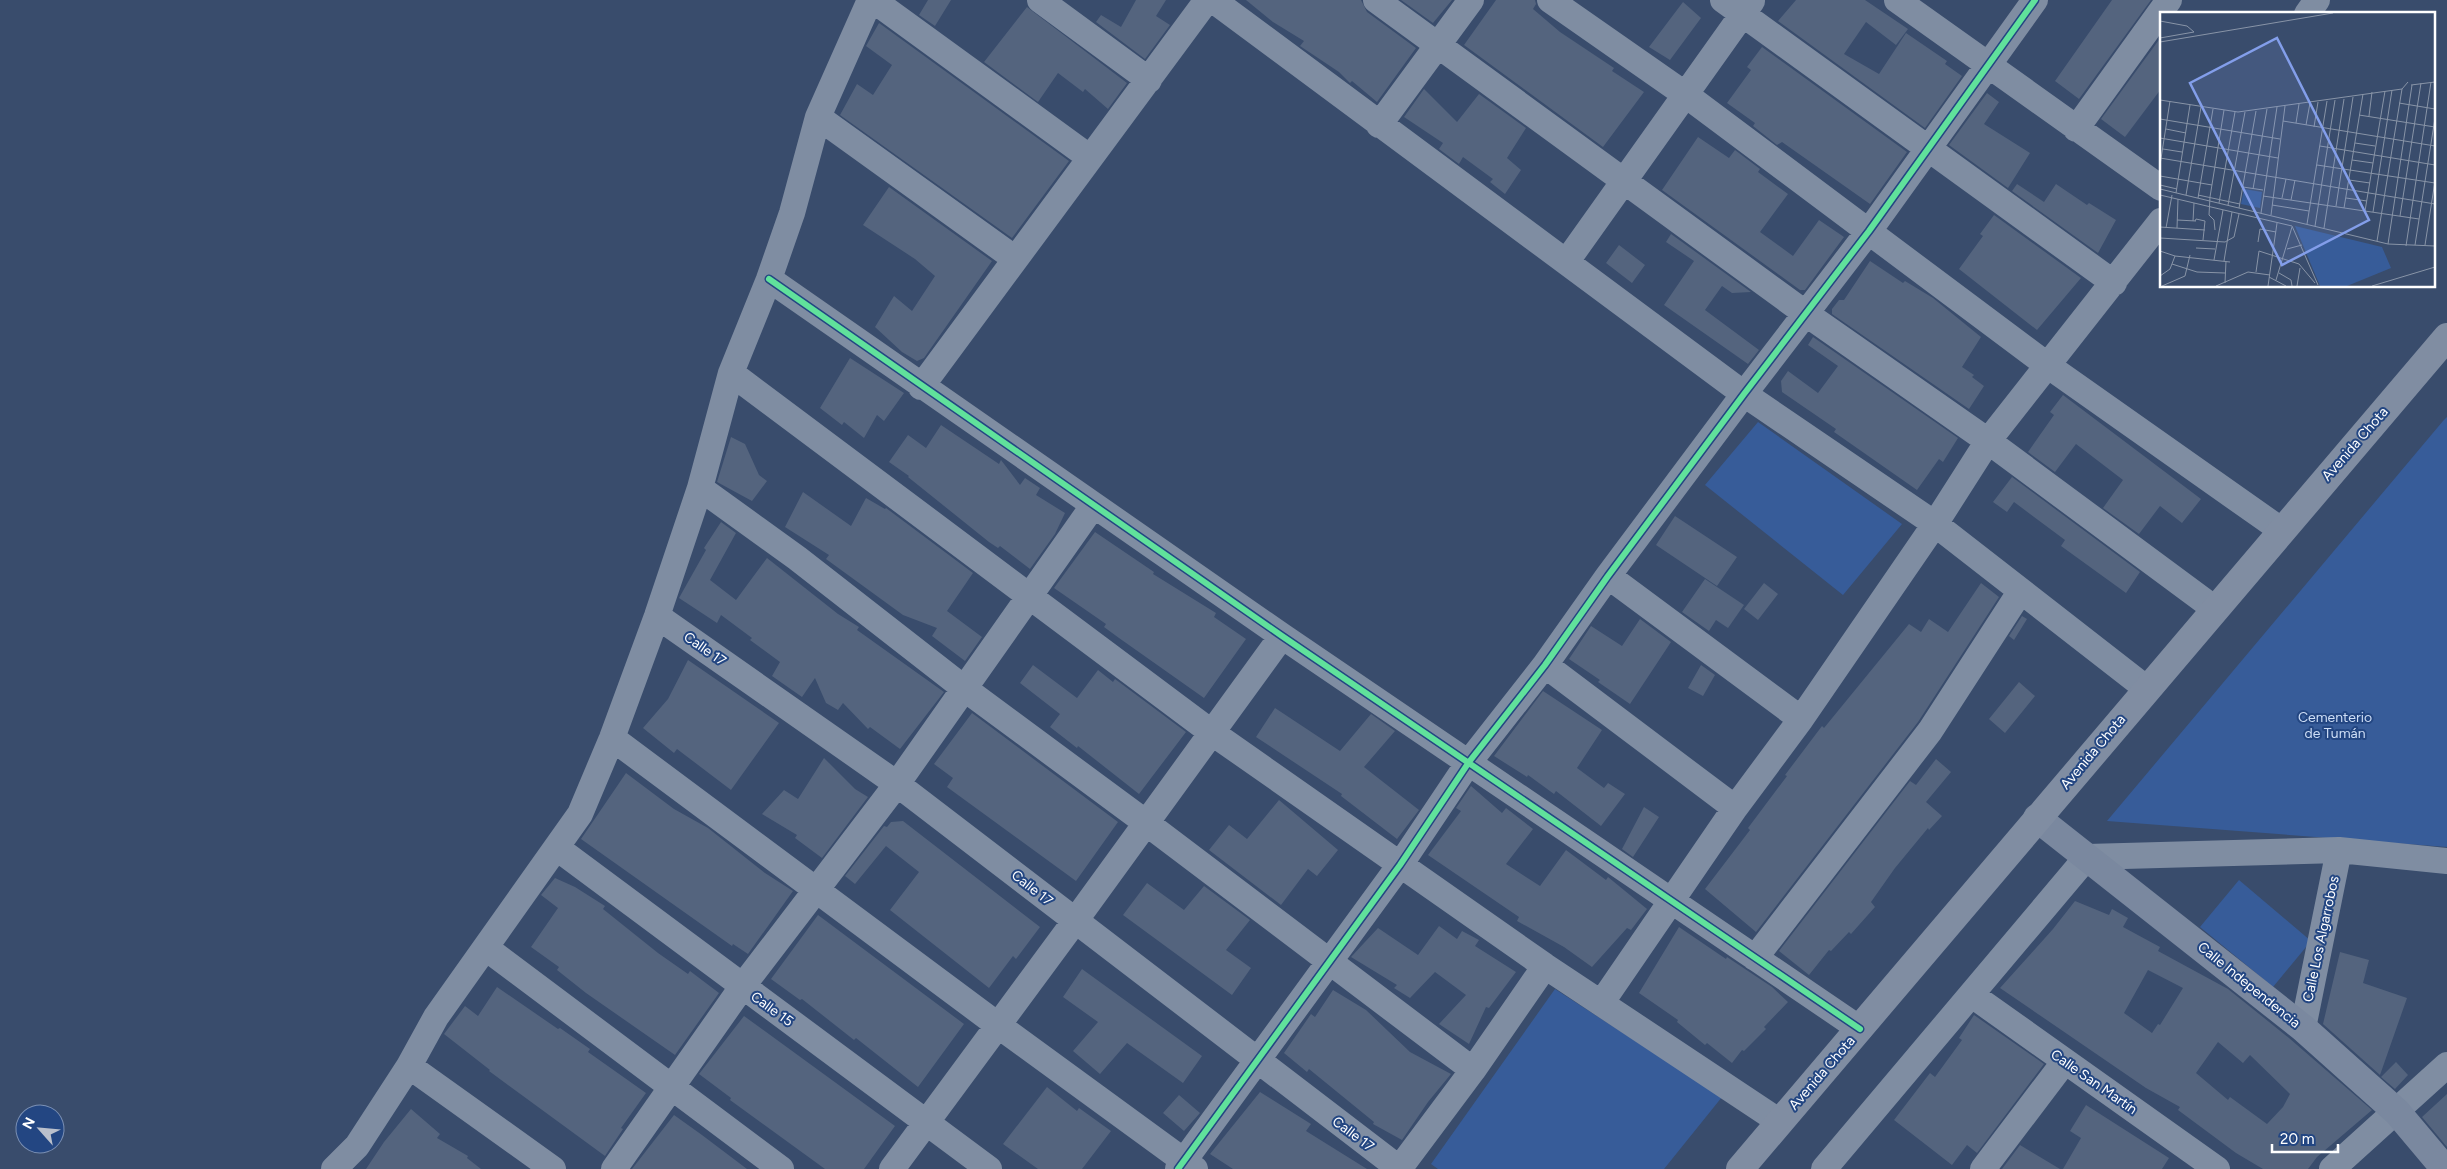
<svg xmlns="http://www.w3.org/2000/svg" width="2447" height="1169" viewBox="0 0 2447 1169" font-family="Figtree,sans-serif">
	<rect width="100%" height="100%" fill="#394c6c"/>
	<!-- green -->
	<path fill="#375c99" d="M 2447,417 L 2447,847 L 2107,821 L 2443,421 Z
		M 1758,422 L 1902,524 L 1843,595 L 1705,485 Z
		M 2239,880 L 2311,941 L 2273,987 L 2200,927 Z
		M 1555,989 L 1722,1097 L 1664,1169 L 1438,1169 L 1431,1164 Z"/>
	<!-- building -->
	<path fill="#54647e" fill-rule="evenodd" d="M 928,0 L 951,0 L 935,26 L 919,15 Z
		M 1136,0 L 1166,0 L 1156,16 L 1170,25 L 1145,59 L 1096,22 L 1101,15 L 1121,27 Z
		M 1246,0 L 1361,0 L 1367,12 L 1416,48 L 1377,102 L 1352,81 L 1350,83 L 1339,72 L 1300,46 L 1304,41 L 1273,22 Z
		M 1401,0 L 1452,0 L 1433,23 Z
		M 1496,0 L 1535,0 L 1536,4 L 1533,9 L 1560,32 L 1614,68 L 1612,71 L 1644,92 L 1603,147 L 1464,45 Z
		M 1796,0 L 1865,0 L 1908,29 L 1896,45 L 1866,22 L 1844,54 L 1879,74 L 1906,33 L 1947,61 L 1945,64 L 1962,76 L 1925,128 L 1778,21 Z
		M 2112,0 L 2151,0 L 2079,99 L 2055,81 Z
		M 1683,2 L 1701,18 L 1670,60 L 1649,47 Z
		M 1027,7 L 1127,83 L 1108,109 L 1085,89 L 1083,92 L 1058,73 L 1038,102 L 984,62 Z
		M 879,23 L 1069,161 L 1012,238 L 840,115 L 857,84 L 873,95 L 892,65 L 866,46 Z
		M 2161,37 L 2161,89 L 2125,137 L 2101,119 Z
		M 1762,47 L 1907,152 L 1870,204 L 1782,142 L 1777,145 L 1753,126 L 1755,123 L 1727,103 L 1751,70 L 1747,67 Z
		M 1424,89 L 1457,122 L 1479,94 L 1526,128 L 1507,158 L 1521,170 L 1505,194 L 1490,182 L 1493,179 L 1463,157 L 1459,164 L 1439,149 L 1443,143 L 1404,117 Z
		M 1987,93 L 1999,102 L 1984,124 L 2030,153 L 2008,188 L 1949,145 Z
		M 1698,137 L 1729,158 L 1735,150 L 1760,169 L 1758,172 L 1788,194 L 1760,232 L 1793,256 L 1819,220 L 1844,237 L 1805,290 L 1800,290 L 1662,190 Z
		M 2017,184 L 2044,202 L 2056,184 L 2087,205 L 2089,203 L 2116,220 L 2098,253 L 2012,191 Z
		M 889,187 L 992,261 L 924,358 L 917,361 L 902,352 L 875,327 L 894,296 L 912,311 L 935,276 L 915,259 L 863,225 Z
		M 1994,215 L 2081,278 L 2037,330 L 1959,269 L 1983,236 L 1980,234 Z
		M 1671,234 L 1751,292 L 1732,293 L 1722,286 L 1705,310 L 1759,350 L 1748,364 L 1664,305 L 1694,261 L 1666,242 Z
		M 1619,245 L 1645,265 L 1632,283 L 1606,263 Z
		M 1870,261 L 1903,283 L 1905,281 L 1933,298 L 1981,337 L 1962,367 L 1974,375 L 1972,377 L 1984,386 L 1969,409 L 1832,314 L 1832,309 L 1839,300 L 1844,300 Z
		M 1813,337 L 1958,438 L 1943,462 L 1939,459 L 1917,490 L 1834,432 L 1836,429 L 1782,392 L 1781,381 L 1788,371 L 1818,393 L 1838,366 L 1808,345 Z
		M 850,358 L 904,393 L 884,421 L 877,415 L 864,438 L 844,422 L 842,425 L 820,408 Z
		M 2063,395 L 2201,499 L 2182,523 L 2160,506 L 2139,534 L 2103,508 L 2123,480 L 2076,444 L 2055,472 L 2028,452 L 2054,415 L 2050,412 Z
		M 941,425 L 999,464 L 1001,460 L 1020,485 L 1025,478 L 1040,488 L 1036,495 L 1065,513 L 1055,534 L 1030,569 L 1000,546 L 998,548 L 989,542 L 908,477 L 909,476 L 889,462 L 908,435 L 926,448 Z
		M 731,437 L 745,444 L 759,475 L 767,481 L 752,501 L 717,482 Z
		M 2012,477 L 2140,572 L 2126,593 L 2061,546 L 2065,540 L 2014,502 L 2007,512 L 1993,502 Z
		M 803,492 L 851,526 L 866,498 L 885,509 L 886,508 L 973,573 L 947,611 L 982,637 L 965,661 L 932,636 L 937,628 L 903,615 L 826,559 L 829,555 L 785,527 Z
		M 1675,516 L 1737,557 L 1717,586 L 1656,545 Z
		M 721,522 L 736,533 L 710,580 L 736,600 L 767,558 L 838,614 L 859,627 L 857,630 L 944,692 L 900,749 L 870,727 L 868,729 L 843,703 L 838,710 L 826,703 L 815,678 L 802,697 L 772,676 L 780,662 L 750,640 L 752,638 L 721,615 L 717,623 L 679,598 L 706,550 L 704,548 Z
		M 1095,532 L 1154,572 L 1153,574 L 1216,613 L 1214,617 L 1246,639 L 1204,698 L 1119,638 L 1104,627 L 1106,624 L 1054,588 Z
		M 1705,579 L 1744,605 L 1728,628 L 1716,620 L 1709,631 L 1682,612 Z
		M 1764,583 L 1778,594 L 1758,620 L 1744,609 Z
		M 1981,583 L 1999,597 L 1918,722 L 1756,932 L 1705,889 L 1750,830 L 1748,828 L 1787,776 L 1785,775 L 1822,726 L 1824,728 L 1909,624 L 1921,632 L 1929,619 L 1948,632 Z
		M 2022,616 L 2027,619 L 2014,640 L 2009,636 Z
		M 1640,619 L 1671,642 L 1630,704 L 1598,682 L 1600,680 L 1569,659 L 1591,626 L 1622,646 Z
		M 688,660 L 779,723 L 731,790 L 677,749 L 674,753 L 643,728 L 668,699 Z
		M 1033,665 L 1077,698 L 1098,670 L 1113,682 L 1115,679 L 1186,732 L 1139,794 L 1078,746 L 1077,748 L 1050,727 L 1060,714 L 1020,683 Z
		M 1701,665 L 1715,675 L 1703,696 L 1688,688 Z
		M 2019,682 L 2035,696 L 2005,733 L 1989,719 Z
		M 1543,691 L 1602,730 L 1577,768 L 1604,788 L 1608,783 L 1625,794 L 1601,826 L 1556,791 L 1554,794 L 1528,775 L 1527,777 L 1494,756 Z
		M 1275,708 L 1340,751 L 1371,714 L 1395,731 L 1364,767 L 1419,810 L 1397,839 L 1341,796 L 1342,794 L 1256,737 Z
		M 972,713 L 1118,822 L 1076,881 L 947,787 L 953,778 L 934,764 Z
		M 824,758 L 855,789 L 868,797 L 822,858 L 795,838 L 797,835 L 762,814 L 784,790 L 798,799 Z
		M 1936,759 L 1951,772 L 1926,802 L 1942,816 L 1929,830 L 1928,828 L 1895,868 L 1871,902 L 1875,907 L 1851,934 L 1849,932 L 1831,951 L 1829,950 L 1809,975 L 1779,951 L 1910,781 L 1916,785 Z
		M 626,773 L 674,809 L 708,828 L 765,873 L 793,891 L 748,954 L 733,944 L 732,946 L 581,839 Z
		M 1471,786 L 1502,813 L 1506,808 L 1533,829 L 1506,864 L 1540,886 L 1566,850 L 1606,880 L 1608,877 L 1647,909 L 1631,930 L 1627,928 L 1592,967 L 1564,947 L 1517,921 L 1519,917 L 1428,855 L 1461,811 L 1456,808 Z
		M 1279,800 L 1338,850 L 1317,876 L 1308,869 L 1281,905 L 1209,850 L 1229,825 L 1247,839 Z
		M 1644,807 L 1659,817 L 1633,857 L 1622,849 Z
		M 903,821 L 1040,927 L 1016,959 L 1013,956 L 989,988 L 890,910 L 919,872 L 886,846 L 855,884 L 845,876 L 884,826 L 887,827 L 891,822 Z
		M 555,878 L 575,887 L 605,906 L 603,909 L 658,953 L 688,974 L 690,971 L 719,993 L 675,1055 L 586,993 L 557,970 L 559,967 L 531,947 L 558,908 L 541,895 Z
		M 1147,883 L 1184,910 L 1204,886 L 1250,920 L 1226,950 L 1251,968 L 1232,995 L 1123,915 Z
		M 2075,901 L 2109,915 L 2112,909 L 2128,918 L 2123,927 L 2160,947 L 2158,951 L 2228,989 L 2289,1038 L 2372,1110 L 2317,1157 L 2308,1169 L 2263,1169 L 2236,1153 L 2178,1110 L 2180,1107 L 2146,1088 L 2000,988 L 2053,929 ZM 2148,970 L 2183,988 L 2160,1025 L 2158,1024 L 2152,1033 L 2124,1013 ZM 2218,1042 L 2243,1063 L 2250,1055 L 2290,1094 L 2283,1107 L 2267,1124 L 2230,1097 L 2228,1100 L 2196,1073 Z
		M 818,915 L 964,1024 L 918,1087 L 856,1038 L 854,1040 L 802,999 L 800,1000 L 771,979 Z
		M 1439,926 L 1457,939 L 1462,931 L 1479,940 L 1475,946 L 1516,972 L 1489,1008 L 1486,1007 L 1469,1044 L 1439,1024 L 1466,995 L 1435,972 L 1410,998 L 1394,988 L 1397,985 L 1351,957 L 1378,928 L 1418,955 Z
		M 1679,927 L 1726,959 L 1727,957 L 1772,987 L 1788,1002 L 1764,1027 L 1766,1029 L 1744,1051 L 1742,1050 L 1732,1063 L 1707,1043 L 1705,1045 L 1677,1022 L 1678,1020 L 1639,993 Z
		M 2340,952 L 2369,960 L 2363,983 L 2407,998 L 2380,1075 L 2323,1024 Z
		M 1082,969 L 1202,1056 L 1183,1083 L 1127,1043 L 1100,1074 L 1073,1051 L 1098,1022 L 1063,997 Z
		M 497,987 L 558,1029 L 560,1028 L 590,1049 L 588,1052 L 646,1093 L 621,1128 L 623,1129 L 605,1156 L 489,1071 L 490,1070 L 444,1034 L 465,1006 L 478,1016 Z
		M 1333,990 L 1366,1010 L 1410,1052 L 1451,1074 L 1428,1102 L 1402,1140 L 1373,1124 L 1374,1122 L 1309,1069 L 1307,1072 L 1284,1053 L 1311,1014 L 1315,1017 Z
		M 1974,1015 L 2044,1064 L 1977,1153 L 1967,1145 L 1952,1165 L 1894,1120 L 1930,1073 L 1935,1077 L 1962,1040 L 1959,1038 Z
		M 744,1016 L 895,1126 L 864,1169 L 825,1169 L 730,1100 L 731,1098 L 699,1074 Z
		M 2396,1062 L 2408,1075 L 2395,1089 L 2381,1077 Z
		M 1047,1087 L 1077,1111 L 1079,1108 L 1111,1131 L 1082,1169 L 1038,1169 L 1003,1144 Z
		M 1260,1092 L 1311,1124 L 1306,1131 L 1367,1169 L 1233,1169 L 1210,1154 Z
		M 2447,1094 L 2447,1147 L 2422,1117 Z
		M 1179,1095 L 1200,1113 L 1184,1131 L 1163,1113 Z
		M 2086,1105 L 2169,1158 L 2162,1169 L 2063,1169 L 2081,1138 L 2070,1131 Z
		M 411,1109 L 440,1134 L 437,1138 L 468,1156 L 467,1158 L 481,1169 L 366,1169 L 384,1142 Z
		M 674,1115 L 702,1135 L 747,1169 L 632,1169 Z
		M 2020,1145 L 2060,1169 L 2002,1169 Z"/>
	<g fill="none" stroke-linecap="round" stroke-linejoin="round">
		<!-- street -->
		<path stroke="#7f8da2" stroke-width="26" d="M 873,0 L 1089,157
			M 1040,0 L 1149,80
			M 1213,0 L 1744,394 L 1935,524 L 2147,689
			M 1376,0 L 1805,313 L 1988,441 L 2215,609
			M 1550,0 L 1686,95 L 2047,365 L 2281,530
			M 1723,0 L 2114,283
			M 1897,0 L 2161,188
			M 2307,14 L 2317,0
			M 818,117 L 1014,258
			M 1379,125 L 1471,0
			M 2076,129 L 2169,0
			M 1567,261 L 1752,1
			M 769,279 L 1282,636 L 1860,1029
			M 731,373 L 1211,732 L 1545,966 L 1780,1122
			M 921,387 L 1207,0
			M 700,488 L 797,558 L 965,689 L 1145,822 L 1473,1070
			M 1608,576 L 1801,719
			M 657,616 L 897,784 L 1400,1169
			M 1545,665 L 1735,808
			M 612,738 L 999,1026 L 1195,1169
			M 557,848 L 989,1169
			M 486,948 L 781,1169
			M 1755,958 L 1930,731 L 2020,592
			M 1972,995 L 2217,1169
			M 1602,1002 L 1735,808 L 1801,719 L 1935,524 L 1988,441 L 2161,221
			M 2303,1028 L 2339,850
			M 409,1066 L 553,1169
			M 334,1169 L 357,1146 L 409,1066 L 436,1017 L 580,814 L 612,738 L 657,616 L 700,488 L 731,373 L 769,279 L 792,213 L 818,117 L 870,0
			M 614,1169 L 742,987 L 897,784 L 1093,506
			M 892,1169 L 1075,921 L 1282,636
			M 1178,1169 L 1400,865 L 1469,762 L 1545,665 L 1608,576 L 1744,394 L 1869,231 L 2035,0
			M 1399,1169 L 1473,1070 L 1545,966
			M 1824,1169 L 2087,857 L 2339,850 L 2447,861
			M 1983,1169 L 2065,1061
			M 2332,1169 L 2447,1065"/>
		<!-- secondary -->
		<path stroke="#7a889f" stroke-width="28" d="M 2037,818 L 2303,1028 L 2397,1112 L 2445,1169"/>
		<!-- highway -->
		<path stroke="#808da2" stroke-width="28" d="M 1740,1169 L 2447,337"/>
		<!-- cycleway casing -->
		<g stroke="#234682" stroke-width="9">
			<path id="cycleway" d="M 769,279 L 1282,636 L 1860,1029
				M 1178,1169 L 1400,865 L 1469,762 L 1545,665 L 1608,576 L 1744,394 L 1869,231 L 2035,0"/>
		</g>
		<!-- cycleway -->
		<use href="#cycleway" stroke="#60e19b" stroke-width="6"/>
	</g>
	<g text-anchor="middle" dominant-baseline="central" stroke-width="4" stroke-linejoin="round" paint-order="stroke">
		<!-- street labels -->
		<g font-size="14" fill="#fff" stroke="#234682">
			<text transform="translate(2355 444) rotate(-49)">Avenida Chota</text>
			<text transform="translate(705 649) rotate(35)">Calle 17</text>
			<text transform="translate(2093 752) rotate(-50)">Avenida Chota</text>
			<text transform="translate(1032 888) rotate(38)">Calle 17</text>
			<text transform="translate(2321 939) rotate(-78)">Calle Los Algarrobos</text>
			<text transform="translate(2249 985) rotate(39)">Calle Independencia</text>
			<text transform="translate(772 1009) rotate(36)">Calle 15</text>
			<text transform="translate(1822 1073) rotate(-49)">Avenida Chota</text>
			<text transform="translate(2094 1082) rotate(35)">Calle San Martín</text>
			<text transform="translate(1353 1134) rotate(37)">Calle 17</text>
		</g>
		<!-- park labels -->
		<g font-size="14" fill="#cedef6" stroke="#234682">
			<text x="2335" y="717">Cementerio<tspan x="2335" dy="16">de Tumán</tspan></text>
		</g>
	</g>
	<!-- overview -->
	<g transform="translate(2160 12)">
		<rect width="275" height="275" fill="#394c6c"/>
		<path d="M 84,177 L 102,180 L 100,196 L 81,192 ZM 135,214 L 222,235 L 231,256 L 187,274 L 160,274 Z" fill="#375c99"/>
		<path fill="none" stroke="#8894a7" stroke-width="1" d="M 0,9 L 27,14 L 34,20M 0,26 L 34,20M 0,30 L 173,1M 251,73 L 275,70M 0,88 L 78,100 L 242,77 L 248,70M 239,91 L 275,97M 199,103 L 275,115M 209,104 L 212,80M 0,107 L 120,127M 123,109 L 275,134M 136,111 L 139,92M 146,113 L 150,91M 154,115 L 158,90M 6,117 L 26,121M 0,126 L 118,146M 195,131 L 215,134M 160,134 L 275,153M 3,137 L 22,140M 0,146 L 275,192M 192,148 L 213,151M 0,153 L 10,89M 157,153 L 275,171M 0,164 L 52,173M 189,168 L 210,171M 0,173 L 17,177M 83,175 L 103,178M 0,177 L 228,232 L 275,234M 93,177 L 107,97M 16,181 L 30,93M 0,183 L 132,214 L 158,273M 26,183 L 41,95M 38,183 L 80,192M 103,184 L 259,207M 38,186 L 53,97M 122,186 L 126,167M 186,186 L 207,189M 131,188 L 135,168M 59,191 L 75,100M 68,193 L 85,100M 112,193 L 149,199M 176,194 L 193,85M 79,196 L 96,99M 184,196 L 203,82M 205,199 L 225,79M 213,200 L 232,78M 101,201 L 117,95M 111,203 L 125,94M 240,204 L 261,71M 17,208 L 36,209M 33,209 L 34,191M 35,209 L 36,207 L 45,209 L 43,228M 147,212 L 167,89M 155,214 L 175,88M 0,215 L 45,218M 6,216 L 12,183M 17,216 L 18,187M 164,216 L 184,87M 55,218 L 54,208 L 49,203 L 50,185 L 64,98M 0,226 L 65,230 L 74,225 L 79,202M 217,229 L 242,77M 98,230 L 100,217 L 116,220M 228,232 L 252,73M 255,233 L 275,106M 265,233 L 275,169M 246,234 L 271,70M 36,236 L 55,237M 127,237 L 142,233M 0,239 L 15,244M 15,244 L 70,250M 54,248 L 63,198M 64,249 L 72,200M 12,252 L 37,260 L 65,261M 96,260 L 99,239 L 139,252 L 155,271M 119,261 L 131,268 L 132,274M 0,264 L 10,257 L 15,244M 109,265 L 126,274M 116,268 L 132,215M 65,271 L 66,249M 2,274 L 25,264 L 30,243M 56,274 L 88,260 L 110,263M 108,274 L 117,211M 137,274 L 140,256M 212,274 L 275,255"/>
		<path fill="#839eea" fill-opacity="0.15" stroke="#839eea" stroke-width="2.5" d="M 117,26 L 209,208 L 122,253 L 30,71 Z"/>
		<rect width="275" height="275" fill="none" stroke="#fff" stroke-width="2.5"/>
	</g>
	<!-- north arrow -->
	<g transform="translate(40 1129) rotate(297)"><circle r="24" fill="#234682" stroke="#7b90b4"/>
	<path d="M0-4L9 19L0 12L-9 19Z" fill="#bac0cc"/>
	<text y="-8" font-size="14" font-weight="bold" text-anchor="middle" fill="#ffffff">N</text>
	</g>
	<!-- scale -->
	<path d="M2272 1144v8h66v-8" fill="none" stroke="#ffffff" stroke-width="2.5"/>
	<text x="2280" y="1144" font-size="15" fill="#ffffff" stroke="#234682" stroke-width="4" paint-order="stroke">20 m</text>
</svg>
